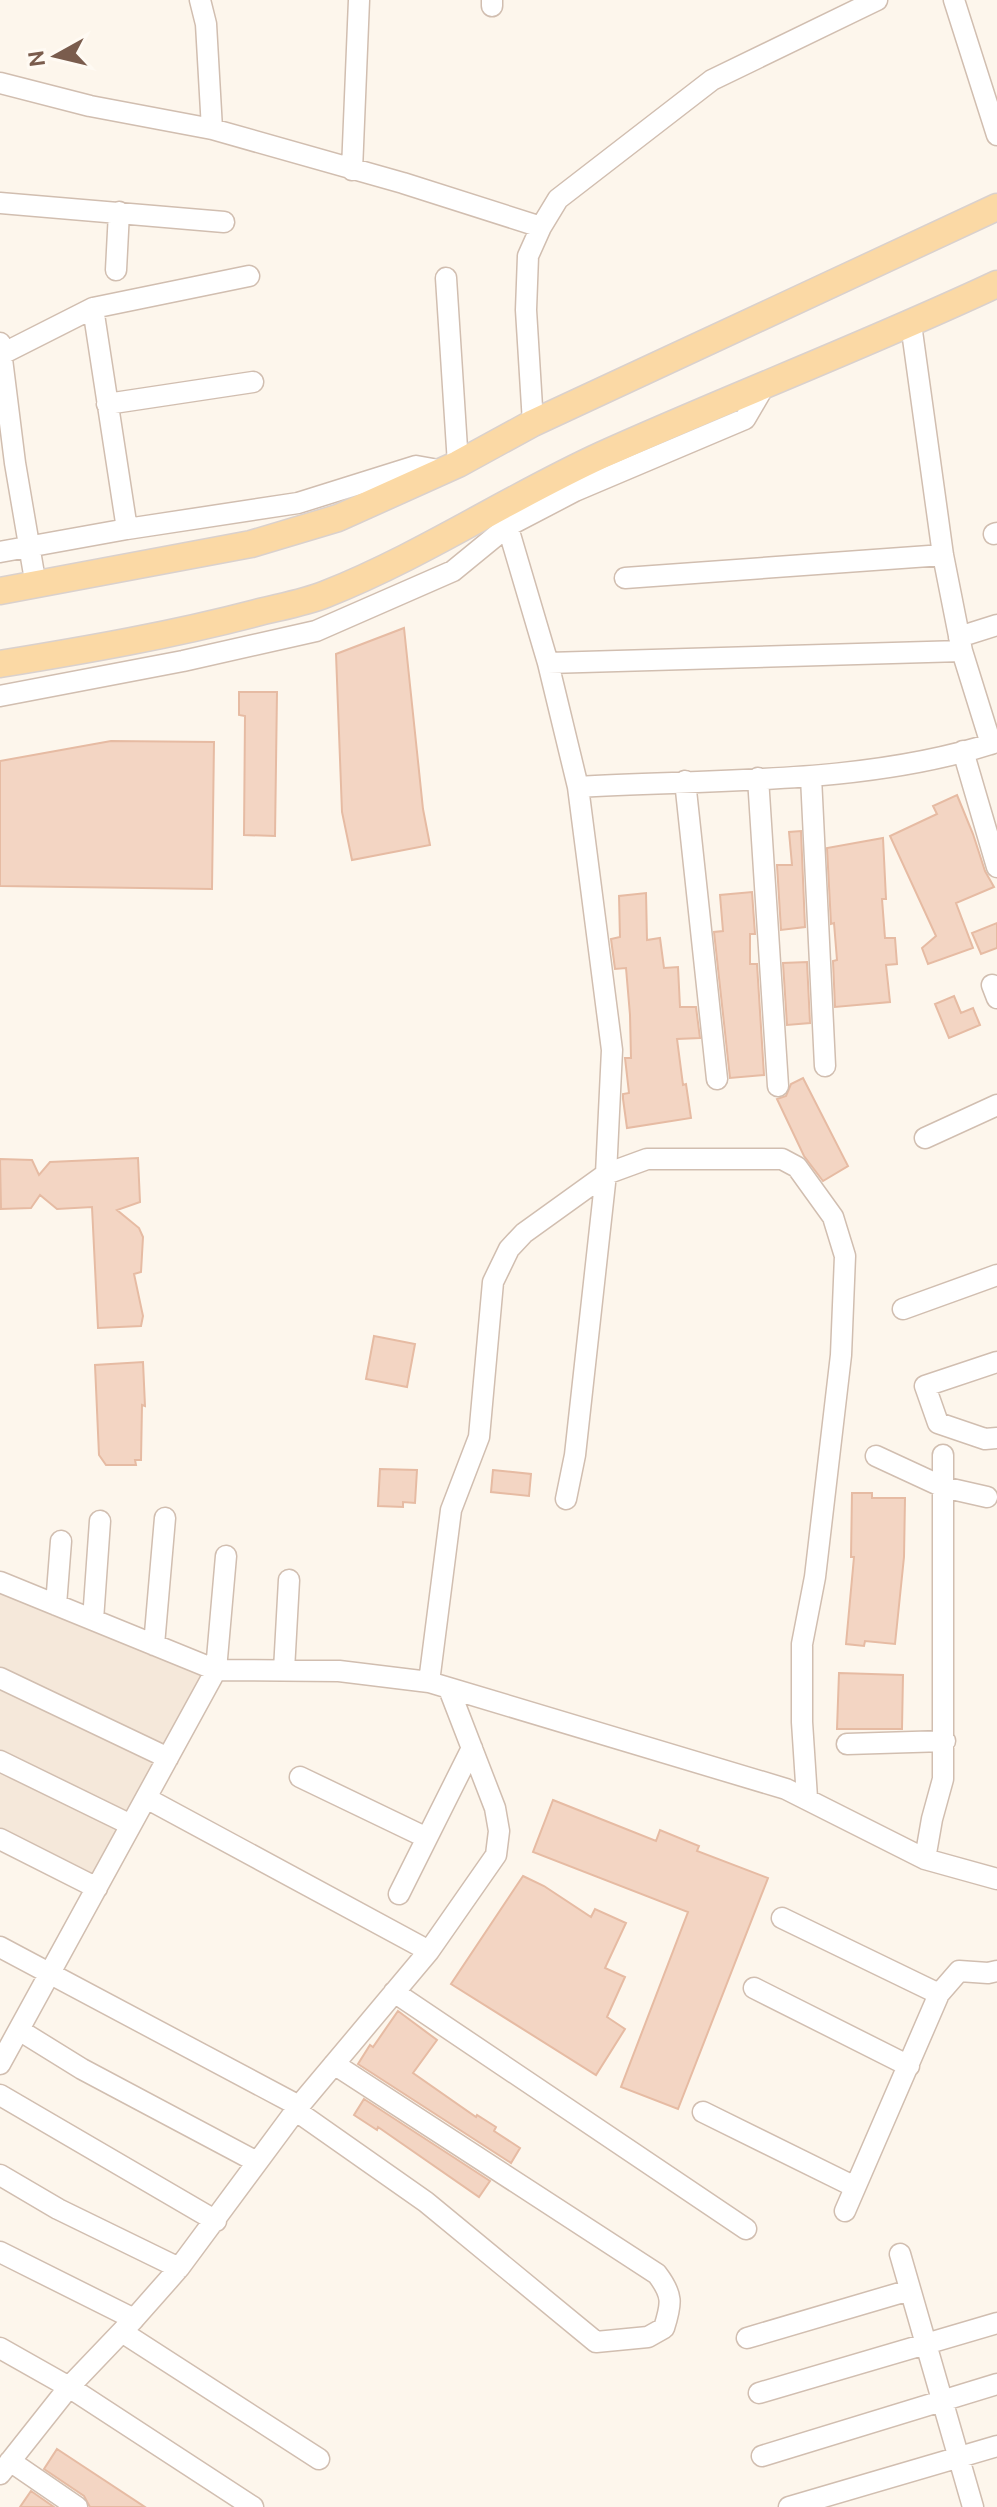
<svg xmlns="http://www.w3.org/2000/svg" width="997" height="2507" viewBox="0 0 997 2507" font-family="Ubuntu,sans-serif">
	<rect width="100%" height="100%" fill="#fdf6ec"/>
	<!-- residential -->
	<path fill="#f5e8da" d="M 0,1581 L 216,1670 L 97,1888 L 0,1839 Z"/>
	<!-- building -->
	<path fill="#f3d5c3" stroke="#e6bba3" stroke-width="2" d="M 404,628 L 423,809 L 430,845 L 352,860 L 342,812 L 336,654 Z
		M 239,692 L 277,692 L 275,836 L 244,835 L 245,716 L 239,715 Z
		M 111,741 L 214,742 L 212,889 L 0,886 L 0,761 Z
		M 957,795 L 973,834 L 985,871 L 994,887 L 956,903 L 973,948 L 928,964 L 922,948 L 936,936 L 890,836 L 937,814 L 933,806 Z
		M 801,831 L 805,927 L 781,930 L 777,865 L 792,865 L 789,832 Z
		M 883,838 L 886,899 L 882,899 L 885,938 L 895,938 L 897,964 L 886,965 L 890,1002 L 835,1007 L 833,961 L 837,960 L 834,923 L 831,924 L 827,848 Z
		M 752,892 L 755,934 L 750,934 L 750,964 L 757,964 L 764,1075 L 730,1078 L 714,932 L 723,931 L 720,895 Z
		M 646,893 L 647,940 L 660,938 L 664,968 L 678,967 L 680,1007 L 696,1007 L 700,1038 L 677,1039 L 683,1085 L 686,1084 L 691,1118 L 627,1128 L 623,1099 L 623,1094 L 629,1093 L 625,1058 L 631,1058 L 630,1015 L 626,968 L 615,969 L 611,939 L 620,937 L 619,896 Z
		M 997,923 L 997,948 L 981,954 L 972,933 Z
		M 807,962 L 810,1023 L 787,1025 L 783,963 Z
		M 954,996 L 961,1013 L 973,1008 L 980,1025 L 949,1038 L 935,1004 Z
		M 803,1078 L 848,1166 L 823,1181 L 804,1156 L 777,1099 L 786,1096 L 791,1084 Z
		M 138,1158 L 140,1202 L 117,1210 L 139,1228 L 143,1237 L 141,1272 L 134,1274 L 143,1316 L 141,1326 L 98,1328 L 92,1207 L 57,1209 L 40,1195 L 31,1208 L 1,1209 L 0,1159 L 32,1160 L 39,1175 L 50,1162 Z
		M 374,1336 L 415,1344 L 407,1387 L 366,1379 Z
		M 143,1362 L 145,1406 L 142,1405 L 141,1460 L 135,1460 L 136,1465 L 106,1465 L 99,1455 L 95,1365 Z
		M 380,1469 L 417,1470 L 415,1503 L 403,1502 L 403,1507 L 378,1506 Z
		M 493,1470 L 531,1474 L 529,1496 L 491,1492 Z
		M 852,1493 L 872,1493 L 872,1498 L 905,1498 L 904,1557 L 895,1644 L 865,1641 L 864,1646 L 846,1644 L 854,1557 L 851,1557 Z
		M 839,1673 L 903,1675 L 902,1729 L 837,1729 Z
		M 553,1800 L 656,1841 L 660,1830 L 699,1846 L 697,1851 L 768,1878 L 678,2109 L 621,2087 L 688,1912 L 533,1852 Z
		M 523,1876 L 544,1886 L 591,1917 L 595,1909 L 626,1923 L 605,1968 L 625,1977 L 607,2017 L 625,2029 L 596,2075 L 451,1984 Z
		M 398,2011 L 437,2040 L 413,2073 L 476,2117 L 477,2115 L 496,2127 L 494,2131 L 520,2148 L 511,2163 L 358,2064 L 370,2045 L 373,2047 Z
		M 364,2099 L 490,2181 L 479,2197 L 378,2127 L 377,2130 L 354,2115 Z
		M 57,2449 L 145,2507 L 90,2507 L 84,2496 L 44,2469 Z
		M 31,2491 L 54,2507 L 20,2507 Z"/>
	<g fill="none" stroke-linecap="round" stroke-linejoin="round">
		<!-- minor casing -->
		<g stroke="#d1beb0" stroke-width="23">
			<path id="minor" d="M 200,0 L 206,24 L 212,129
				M 492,0 L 492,6
				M 954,0 L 997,135
				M 0,83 L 90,106 L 212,129 L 403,183 L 541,227
				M 352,170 L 359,0
				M 0,203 L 224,222
				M 116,270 L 119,212
				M 446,278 L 458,464
				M 93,308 L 127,529
				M 911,324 L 943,555 L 962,651
				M 0,343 L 15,463 L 36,586
				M 2,354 L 93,308 L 249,276
				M 107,404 L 253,382
				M 533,423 L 526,310 L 528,256 L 541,227 L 558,199 L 712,80 L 877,0
				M 501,504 L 548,663 L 578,787 L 612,1050 L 606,1174 L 575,1455 L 566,1499
				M 994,534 L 997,533
				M 0,552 L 127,529 L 298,503 L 416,466 L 444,471
				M 625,578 L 943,555
				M 959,637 L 997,625
				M 548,663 L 962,651 L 991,744
				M 0,696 L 183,661 L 316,631 L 453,571 L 508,526 L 575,491 L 745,419 L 766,383
				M 963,751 L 997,867
				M 811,777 L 825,1066
				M 758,778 L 778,1086
				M 685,781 L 717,1079
				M 578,787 C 715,779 866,785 997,742
				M 992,985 L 997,998
				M 925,1138 L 997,1105
				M 903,1309 L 997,1275
				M 997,1362 L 925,1386 L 938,1423 L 985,1439 L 997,1438
				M 876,1456 L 943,1487 L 987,1497
				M 0,1582 L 216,1670 L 339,1671 L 429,1682 L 786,1789 L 925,1859 L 997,1879
				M 56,1605 L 61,1541
				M 93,1620 L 100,1521
				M 154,1645 L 165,1518
				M 284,1670 L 289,1580
				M 0,1678 L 168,1758
				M 429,1682 L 451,1510 L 479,1437 L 493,1282 L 509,1249 L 524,1233 L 606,1174 L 647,1159 L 782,1159 L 797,1167 L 833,1217 L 845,1256 L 841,1355 L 815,1577 L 802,1644 L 802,1722 L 807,1798
				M 847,1744 L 945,1741
				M 0,1761 L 131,1825
				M 300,1777 L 427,1838
				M 146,1798 L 429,1951
				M 0,1839 L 97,1888
				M 925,1859 L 932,1819 L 943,1779 L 943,1455
				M 399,1894 L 472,1748
				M 782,1918 L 939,1994
				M 0,1947 L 299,2106
				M 754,1988 L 909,2066
				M 394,1992 L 746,2229
				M 19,2030 L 82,2069 L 257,2162
				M 0,2064 L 216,1670 L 226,1556
				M 0,2095 L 216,2221
				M 295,2110 L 426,2202 L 596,2342 L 648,2337 L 664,2328 C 672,2303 673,2295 657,2274 L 334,2064
				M 703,2112 L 855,2187
				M 0,2175 L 58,2209 L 179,2268
				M 845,2211 L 939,1994 L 959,1971 L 988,1973 L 997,1971
				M 0,2252 L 134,2319
				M 900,2254 L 973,2507
				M 122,2332 L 319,2459
				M 747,2338 L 910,2290
				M 0,2348 L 69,2387 L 253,2507
				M 759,2393 L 997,2323
				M 762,2456 L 997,2384
				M 10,2461 L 77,2507
				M 0,2474 L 69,2387 L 134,2319 L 179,2268 L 299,2106 L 429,1951 L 496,1855 L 499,1831 L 495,1808 L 449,1689
				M 789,2507 L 997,2446"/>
		</g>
		<!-- major casing -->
		<g stroke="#dad1cd" stroke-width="29">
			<path id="major" d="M 0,591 L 251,544 L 338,518 L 458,464 L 533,423 L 997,207
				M 0,664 C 86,650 172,635 256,613 C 279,607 304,603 326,594 C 422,556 508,498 602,455 C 733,396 867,345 997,284"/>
		</g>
		<!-- minor -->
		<use href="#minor" stroke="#fff" stroke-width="20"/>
		<!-- major -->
		<use href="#major" stroke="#fbd9a5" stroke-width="26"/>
	</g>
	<!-- north arrow -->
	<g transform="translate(56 56) rotate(262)" stroke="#fffaf3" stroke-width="6" paint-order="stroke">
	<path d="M0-6L14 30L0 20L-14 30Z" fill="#7a5c4d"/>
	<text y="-12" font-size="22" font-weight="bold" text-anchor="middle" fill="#7a5c4d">N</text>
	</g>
</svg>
